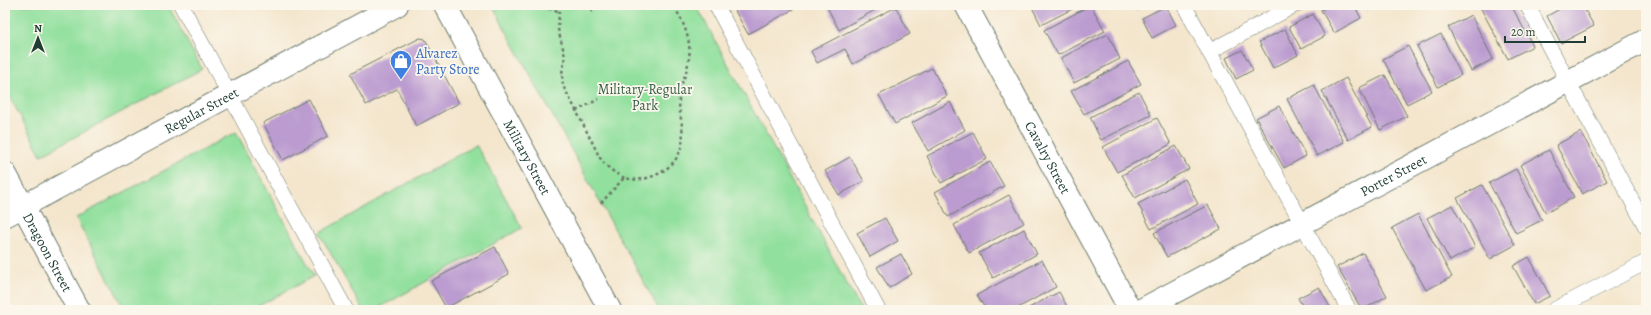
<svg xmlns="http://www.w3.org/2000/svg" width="1651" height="315" viewBox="0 0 1651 315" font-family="Alegreya,serif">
	<rect width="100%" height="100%" fill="#fbf7ec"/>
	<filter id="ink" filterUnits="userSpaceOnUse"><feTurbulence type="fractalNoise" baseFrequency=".025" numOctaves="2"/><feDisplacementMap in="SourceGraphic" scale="8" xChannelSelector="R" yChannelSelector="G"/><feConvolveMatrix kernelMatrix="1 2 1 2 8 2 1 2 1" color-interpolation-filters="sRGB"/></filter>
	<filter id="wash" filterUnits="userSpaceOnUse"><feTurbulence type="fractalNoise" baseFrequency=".012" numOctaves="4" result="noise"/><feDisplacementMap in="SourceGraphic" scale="16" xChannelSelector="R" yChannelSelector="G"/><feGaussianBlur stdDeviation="0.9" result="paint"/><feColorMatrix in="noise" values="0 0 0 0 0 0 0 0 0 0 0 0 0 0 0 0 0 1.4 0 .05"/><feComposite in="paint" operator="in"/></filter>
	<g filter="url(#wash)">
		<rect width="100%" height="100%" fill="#f4e6cd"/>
		<!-- green -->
		<path fill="#92e09e" stroke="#588e69" d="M 11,5 L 168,5 L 202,69 L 41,155 L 5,88 L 5,8 Z
			M 492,5 L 696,5 L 861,310 L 659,310 Z
			M 236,132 L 314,276 L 251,310 L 125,310 L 76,218 Z
			M 476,145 L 522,228 L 375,310 L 363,310 L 319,233 Z"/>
		<g id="blocks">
			<!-- building -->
			<path fill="#bb9bd0" d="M 746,5 L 794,5 L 796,8 L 748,34 L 735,11 Z
				M 826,5 L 884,5 L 839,30 Z
				M 1031,5 L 1080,5 L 1041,25 Z
				M 1091,5 L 1105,31 L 1058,55 L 1044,30 Z
				M 1135,5 L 1146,5 L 1137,10 Z
				M 1330,5 L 1354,5 L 1361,18 L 1334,33 L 1321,10 Z
				M 1365,5 L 1376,5 L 1367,10 Z
				M 1479,5 L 1511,5 L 1533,46 L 1508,59 Z
				M 1567,5 L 1582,5 L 1594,26 L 1561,43 L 1547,16 Z
				M 1166,6 L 1176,25 L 1152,38 L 1142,18 Z
				M 896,7 L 910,34 L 853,64 L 845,49 L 817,63 L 811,51 Z
				M 1313,14 L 1325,36 L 1301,49 L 1289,27 Z
				M 1471,15 L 1493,59 L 1471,71 L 1448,27 Z
				M 1285,29 L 1298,55 L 1273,68 L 1259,42 Z
				M 1108,34 L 1120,59 L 1074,83 L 1061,58 Z
				M 1441,34 L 1461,75 L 1438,87 L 1417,46 Z
				M 420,38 L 425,39 L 459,103 L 416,126 L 397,89 L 366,105 L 350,74 Z
				M 1408,46 L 1432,91 L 1407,104 L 1383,59 Z
				M 1242,50 L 1253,70 L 1236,79 L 1226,58 Z
				M 1128,61 L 1141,84 L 1084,114 L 1071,91 Z
				M 932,68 L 947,96 L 895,124 L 879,95 Z
				M 1385,75 L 1407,116 L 1380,130 L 1359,88 Z
				M 1346,78 L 1372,127 L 1348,140 L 1322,91 Z
				M 1314,85 L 1344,142 L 1317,156 L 1287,99 Z
				M 1139,92 L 1151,115 L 1101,140 L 1090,117 Z
				M 309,99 L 328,136 L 283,160 L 263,123 Z
				M 950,102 L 965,130 L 928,151 L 912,123 Z
				M 1279,106 L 1306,156 L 1284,168 L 1256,118 Z
				M 1157,118 L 1171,144 L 1117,172 L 1103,147 Z
				M 973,132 L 987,159 L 941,183 L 927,156 Z
				M 1581,132 L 1607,181 L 1582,194 L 1556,145 Z
				M 1176,146 L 1189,169 L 1135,198 L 1122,175 Z
				M 1549,150 L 1574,197 L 1546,213 L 1520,165 Z
				M 850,157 L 864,181 L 839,195 L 825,171 Z
				M 990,162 L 1004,186 L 948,217 L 935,192 Z
				M 1516,169 L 1542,220 L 1516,233 L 1489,183 Z
				M 1185,179 L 1198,204 L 1151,229 L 1138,204 Z
				M 1482,185 L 1515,245 L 1490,259 L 1457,198 Z
				M 1009,195 L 1024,223 L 969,253 L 954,225 Z
				M 1208,205 L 1221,229 L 1167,257 L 1154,233 Z
				M 1452,205 L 1475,247 L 1450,261 L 1427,218 Z
				M 1418,214 L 1452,277 L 1426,290 L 1392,228 Z
				M 885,218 L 898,241 L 870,257 L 857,233 Z
				M 1024,229 L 1037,254 L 993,278 L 979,253 Z
				M 495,247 L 509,274 L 446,308 L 431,281 Z
				M 1363,253 L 1387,296 L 1362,310 L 1337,267 Z
				M 901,254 L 912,274 L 889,288 L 877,267 Z
				M 1529,257 L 1550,296 L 1534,304 L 1513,266 Z
				M 1042,260 L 1056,287 L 1014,310 L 986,310 L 977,295 Z
				M 1319,287 L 1330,307 L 1325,310 L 1305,310 L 1298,298 Z
				M 1059,292 L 1069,310 L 1025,310 Z"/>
		</g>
	</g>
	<g filter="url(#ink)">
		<use href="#blocks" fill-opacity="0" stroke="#6a786a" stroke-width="1"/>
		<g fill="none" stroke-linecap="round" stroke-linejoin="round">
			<!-- lane casing -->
			<g stroke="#6a786a" stroke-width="16">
				<path id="lane" d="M 181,5 L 346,310
					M 716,5 L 878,310
					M 1184,5 L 1349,310
					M 1527,5 L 1646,227
					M 1209,52 L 1295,5
					M 1554,310 L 1646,262"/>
			</g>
			<!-- street casing -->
			<g stroke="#6a786a" stroke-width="24">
				<g id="street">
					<path id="s1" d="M 445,5 L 610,310"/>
					<path id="s2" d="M 966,5 L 1130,310"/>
					<path id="s3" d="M 5,216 L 397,5"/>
					<path id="s4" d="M 1141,310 L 1646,40"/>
				</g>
			</g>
			<!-- secondary casing -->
			<g stroke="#6a786a" stroke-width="24">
				<g id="secondary">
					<path id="s5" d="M 5,173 L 79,310"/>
				</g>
			</g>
			<!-- path -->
			<path stroke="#6a786a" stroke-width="2.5" stroke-dasharray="3 3" stroke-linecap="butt" d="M 531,5 L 559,11
				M 560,5 L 559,11 L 558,29 L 565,56 L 562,73 L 563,86 C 573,104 582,122 591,140 C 595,147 598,156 603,162 C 607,167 618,176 625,178 C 645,184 673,171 680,151 C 687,133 678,115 679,97 C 679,87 685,78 687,68 C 694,45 685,24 673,5
				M 588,5 L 594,15
				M 576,111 L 599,99
				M 601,203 L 624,178"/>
			<!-- lane -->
			<use href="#lane" stroke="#fff" stroke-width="15"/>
			<!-- street -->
			<use href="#street" stroke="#fff" stroke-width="22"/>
			<!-- secondary -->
			<use href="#secondary" stroke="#fff" stroke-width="22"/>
		</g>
	</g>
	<!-- icons -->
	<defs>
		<g id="shop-pin" transform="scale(1.15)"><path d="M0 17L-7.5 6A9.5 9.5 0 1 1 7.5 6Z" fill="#3f7fe0" stroke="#fbf7ec"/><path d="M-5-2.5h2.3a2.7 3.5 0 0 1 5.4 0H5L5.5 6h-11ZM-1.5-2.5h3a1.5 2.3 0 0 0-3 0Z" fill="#fff"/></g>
	</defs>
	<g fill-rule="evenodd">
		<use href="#shop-pin" x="401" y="61"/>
	</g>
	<g text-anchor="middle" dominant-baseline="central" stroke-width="3.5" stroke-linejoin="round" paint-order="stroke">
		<!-- shop labels -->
		<g font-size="14" fill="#366cbe" stroke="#fbf7ec" text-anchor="start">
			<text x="416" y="53">Alvarez<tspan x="416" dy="16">Party Store</tspan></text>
		</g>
		<!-- park labels -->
		<g font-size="14" fill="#365e49" stroke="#fbf7ec">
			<text x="645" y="89">Military-Regular<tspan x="645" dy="16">Park</tspan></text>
		</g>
		<!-- street labels -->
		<g font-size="14" fill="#1f3d34" stroke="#fbf7ec">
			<text stroke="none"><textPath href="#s3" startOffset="223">Regular Street</textPath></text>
			<text stroke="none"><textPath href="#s1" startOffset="173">Military Street</textPath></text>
			<text stroke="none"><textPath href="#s2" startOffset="173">Cavalry Street</textPath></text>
			<text stroke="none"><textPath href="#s4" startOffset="286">Porter Street</textPath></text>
			<text stroke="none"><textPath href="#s5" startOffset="90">Dragoon Street</textPath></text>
		</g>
	</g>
	<!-- margin -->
	<rect width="1651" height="315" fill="none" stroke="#fbf7ec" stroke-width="20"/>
	<!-- north arrow -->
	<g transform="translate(38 38)" stroke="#fbf7ec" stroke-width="3" paint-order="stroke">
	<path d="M0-3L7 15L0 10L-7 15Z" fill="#1f3d34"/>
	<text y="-6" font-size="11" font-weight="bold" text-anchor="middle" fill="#1f3d34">N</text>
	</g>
	<!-- scale -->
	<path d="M1505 36v6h80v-6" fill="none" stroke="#1f3d34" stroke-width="2"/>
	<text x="1511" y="36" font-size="12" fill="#1f3d34" stroke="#fbf7ec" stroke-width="3" paint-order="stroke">20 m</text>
</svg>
